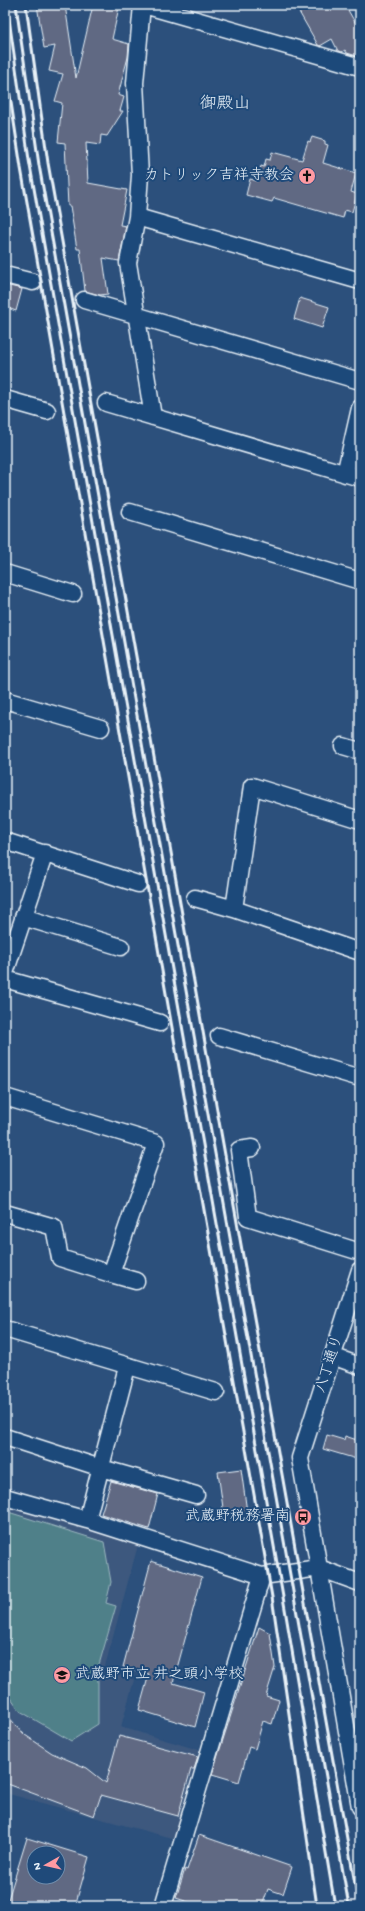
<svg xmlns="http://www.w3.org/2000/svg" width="365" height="1911" viewBox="0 0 365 1911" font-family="'Gochi Hand','Klee One',sans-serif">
	<rect width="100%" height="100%" fill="#2c507c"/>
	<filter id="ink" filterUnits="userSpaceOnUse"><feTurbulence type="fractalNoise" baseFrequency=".025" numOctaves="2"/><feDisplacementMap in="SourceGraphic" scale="8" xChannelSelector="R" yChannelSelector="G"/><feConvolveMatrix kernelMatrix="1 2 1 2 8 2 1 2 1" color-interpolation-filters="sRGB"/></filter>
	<g filter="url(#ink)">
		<!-- built -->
		<path fill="#3c587e" d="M 5,1503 L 138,1545 L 104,1670 L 134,1680 L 121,1727 L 199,1750 L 175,1839 L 5,1793 Z"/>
		<!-- green -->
		<path fill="#508089" stroke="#9cb8c0" d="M 5,1511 L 104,1542 L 111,1582 L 106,1603 L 116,1606 L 98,1668 L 98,1724 L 71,1741 L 20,1711 L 7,1692 L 5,1683 Z"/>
		<!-- building -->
		<path fill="#616983" stroke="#e8f1f8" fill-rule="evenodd" d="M 37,5 L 65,5 L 76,78 L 93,5 L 111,5 L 119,7 L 112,39 L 129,44 L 128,57 L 118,95 L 124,97 L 120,111 L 123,111 L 107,136 L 101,135 L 100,145 L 86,143 L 88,183 L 127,190 L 120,225 L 126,226 L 119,261 L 103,258 L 108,294 L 100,295 L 85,291 L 80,249 L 77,249 L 70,206 L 68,206 L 65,143 L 58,142 L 62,103 L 55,101 L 63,74 L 49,71 L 55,46 L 44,48 Z
			M 295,5 L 345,5 L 360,31 L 360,57 L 347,53 L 345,50 L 342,52 L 338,51 L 332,39 L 320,46 L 318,45 Z
			M 312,137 L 325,141 L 325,144 L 328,145 L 323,163 L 356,173 L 351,192 L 357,194 L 352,212 L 345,210 L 343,218 L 274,198 L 272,202 L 246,195 L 250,179 L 257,181 L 261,166 L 264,167 L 266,159 L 270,160 L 272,152 L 302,160 L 308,141 L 310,142 Z
			M 5,285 L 22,289 L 16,311 L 5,307 Z
			M 300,298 L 329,307 L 322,328 L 294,319 Z
			M 327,1435 L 344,1440 L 345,1436 L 360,1441 L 360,1460 L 323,1449 Z
			M 241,1469 L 247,1512 L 224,1515 L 218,1472 Z
			M 111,1481 L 158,1494 L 149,1529 L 101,1514 Z
			M 151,1561 L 202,1577 L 173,1683 L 204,1692 L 195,1727 L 139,1710 L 149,1674 L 123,1667 Z
			M 259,1627 L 270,1633 L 275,1667 L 266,1696 L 279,1700 L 272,1724 L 263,1721 L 255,1749 L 249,1747 L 239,1782 L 212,1774 Z
			M 5,1713 L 25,1735 L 52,1753 L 87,1768 L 106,1783 L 119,1736 L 198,1757 L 194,1769 L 191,1769 L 178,1816 L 101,1795 L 94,1816 L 5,1783 Z
			M 199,1835 L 292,1867 L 283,1894 L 268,1889 L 262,1906 L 200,1906 L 176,1898 L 185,1869 L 187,1870 Z
			M 27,1838 L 89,1857 L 75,1906 L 6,1906 ZM 34,1853 L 58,1853 L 58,1877 L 34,1877 Z"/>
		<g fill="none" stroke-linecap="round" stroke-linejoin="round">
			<!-- minor casing -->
			<g stroke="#e8f1f8" stroke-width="19">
				<path id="minor" d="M 142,5 L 135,83 L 140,175 L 137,217 L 128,263 L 153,417
					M 144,5 L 360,67
					M 137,217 L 360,281
					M 5,275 L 33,282
					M 84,300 L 360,381
					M 5,399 L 47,411
					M 106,403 L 360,478
					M 345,474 L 360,408
					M 130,512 L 360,581
					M 5,573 L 73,594
					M 5,700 L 101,728
					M 343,746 L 360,751
					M 360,820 L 252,786 L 234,909 L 360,952
					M 5,841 L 138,884
					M 195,898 L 234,909
					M 23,917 L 121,947
					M 5,973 L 45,853
					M 5,979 L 160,1023
					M 219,1036 L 360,1078
					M 5,1097 L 156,1143 L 111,1274 L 136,1281
					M 252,1148 L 239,1150 L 248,1217 L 360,1252
					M 5,1213 L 54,1227 L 60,1258 L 111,1274
					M 360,1270 L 300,1458 L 360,1807
					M 5,1329 L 216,1392
					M 332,1356 L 360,1366
					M 5,1437 L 101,1468 L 196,1495
					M 5,1497 L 87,1520 L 262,1576 L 319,1568 L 360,1583
					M 87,1520 L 127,1367
					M 163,1906 L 262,1576"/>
			</g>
			<!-- minor -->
			<use href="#minor" stroke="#1f4a7a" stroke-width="16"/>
			<!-- rail -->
			<path stroke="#e8f1f8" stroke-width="3" d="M 7,5 L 29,160 L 283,1597 L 335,1906
				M 16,5 L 39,165 L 349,1906
				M 26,5 L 48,163 L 359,1906
				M 5,63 L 21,168 L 272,1597 L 317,1906"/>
		</g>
	</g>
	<!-- icons -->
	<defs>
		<g id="church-disc" transform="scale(0.9)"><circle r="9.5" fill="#ff9aa2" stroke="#1f4a7a"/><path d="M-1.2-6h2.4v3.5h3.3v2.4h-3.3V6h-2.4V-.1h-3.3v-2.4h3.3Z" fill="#111"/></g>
		<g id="bus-disc" transform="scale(0.9)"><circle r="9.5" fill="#ff9aa2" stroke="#1f4a7a"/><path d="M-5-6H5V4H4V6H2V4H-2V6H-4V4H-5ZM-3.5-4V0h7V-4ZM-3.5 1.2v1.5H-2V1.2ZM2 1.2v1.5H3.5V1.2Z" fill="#111"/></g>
		<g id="school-disc" transform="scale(0.9)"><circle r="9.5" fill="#ff9aa2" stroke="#1f4a7a"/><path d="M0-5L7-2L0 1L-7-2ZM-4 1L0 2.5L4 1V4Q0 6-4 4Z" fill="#111"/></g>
	</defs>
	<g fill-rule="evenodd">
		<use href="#church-disc" x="307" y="176"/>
		<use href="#bus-disc" x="303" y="1517"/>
		<use href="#school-disc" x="62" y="1675"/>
	</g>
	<g text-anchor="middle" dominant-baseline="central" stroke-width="4" stroke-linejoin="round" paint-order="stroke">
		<!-- poi labels -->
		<g font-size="15" fill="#e8f1f8" stroke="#1f4a7a" text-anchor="end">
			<text x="294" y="176">カトリック吉祥寺教会</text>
			<text x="290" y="1517">武蔵野税務署南</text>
			<text x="75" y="1675" text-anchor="start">武蔵野市立 井之頭小学校</text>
		</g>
		<!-- street labels -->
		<g font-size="15" fill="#e8f1f8" stroke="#1f4a7a">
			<text transform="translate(330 1364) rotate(-72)">八丁通り</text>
		</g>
		<!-- quarter labels -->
		<g font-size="17" fill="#e8f1f8" stroke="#1f4a7a">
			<text x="225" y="105">御殿山</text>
		</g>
	</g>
	<!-- margin -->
	<rect width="365" height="1911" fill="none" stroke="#1f4a7a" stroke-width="20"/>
	<rect x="10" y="10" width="345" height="1891" fill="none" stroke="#e8f1f8" stroke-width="1.5" filter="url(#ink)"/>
	<!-- north arrow -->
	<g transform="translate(46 1865) rotate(262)"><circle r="19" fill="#1f4a7a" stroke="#6f8dac"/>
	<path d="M0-3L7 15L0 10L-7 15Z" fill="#ff9aa2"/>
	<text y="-6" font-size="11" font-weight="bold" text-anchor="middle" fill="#e8f1f8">N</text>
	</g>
</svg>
